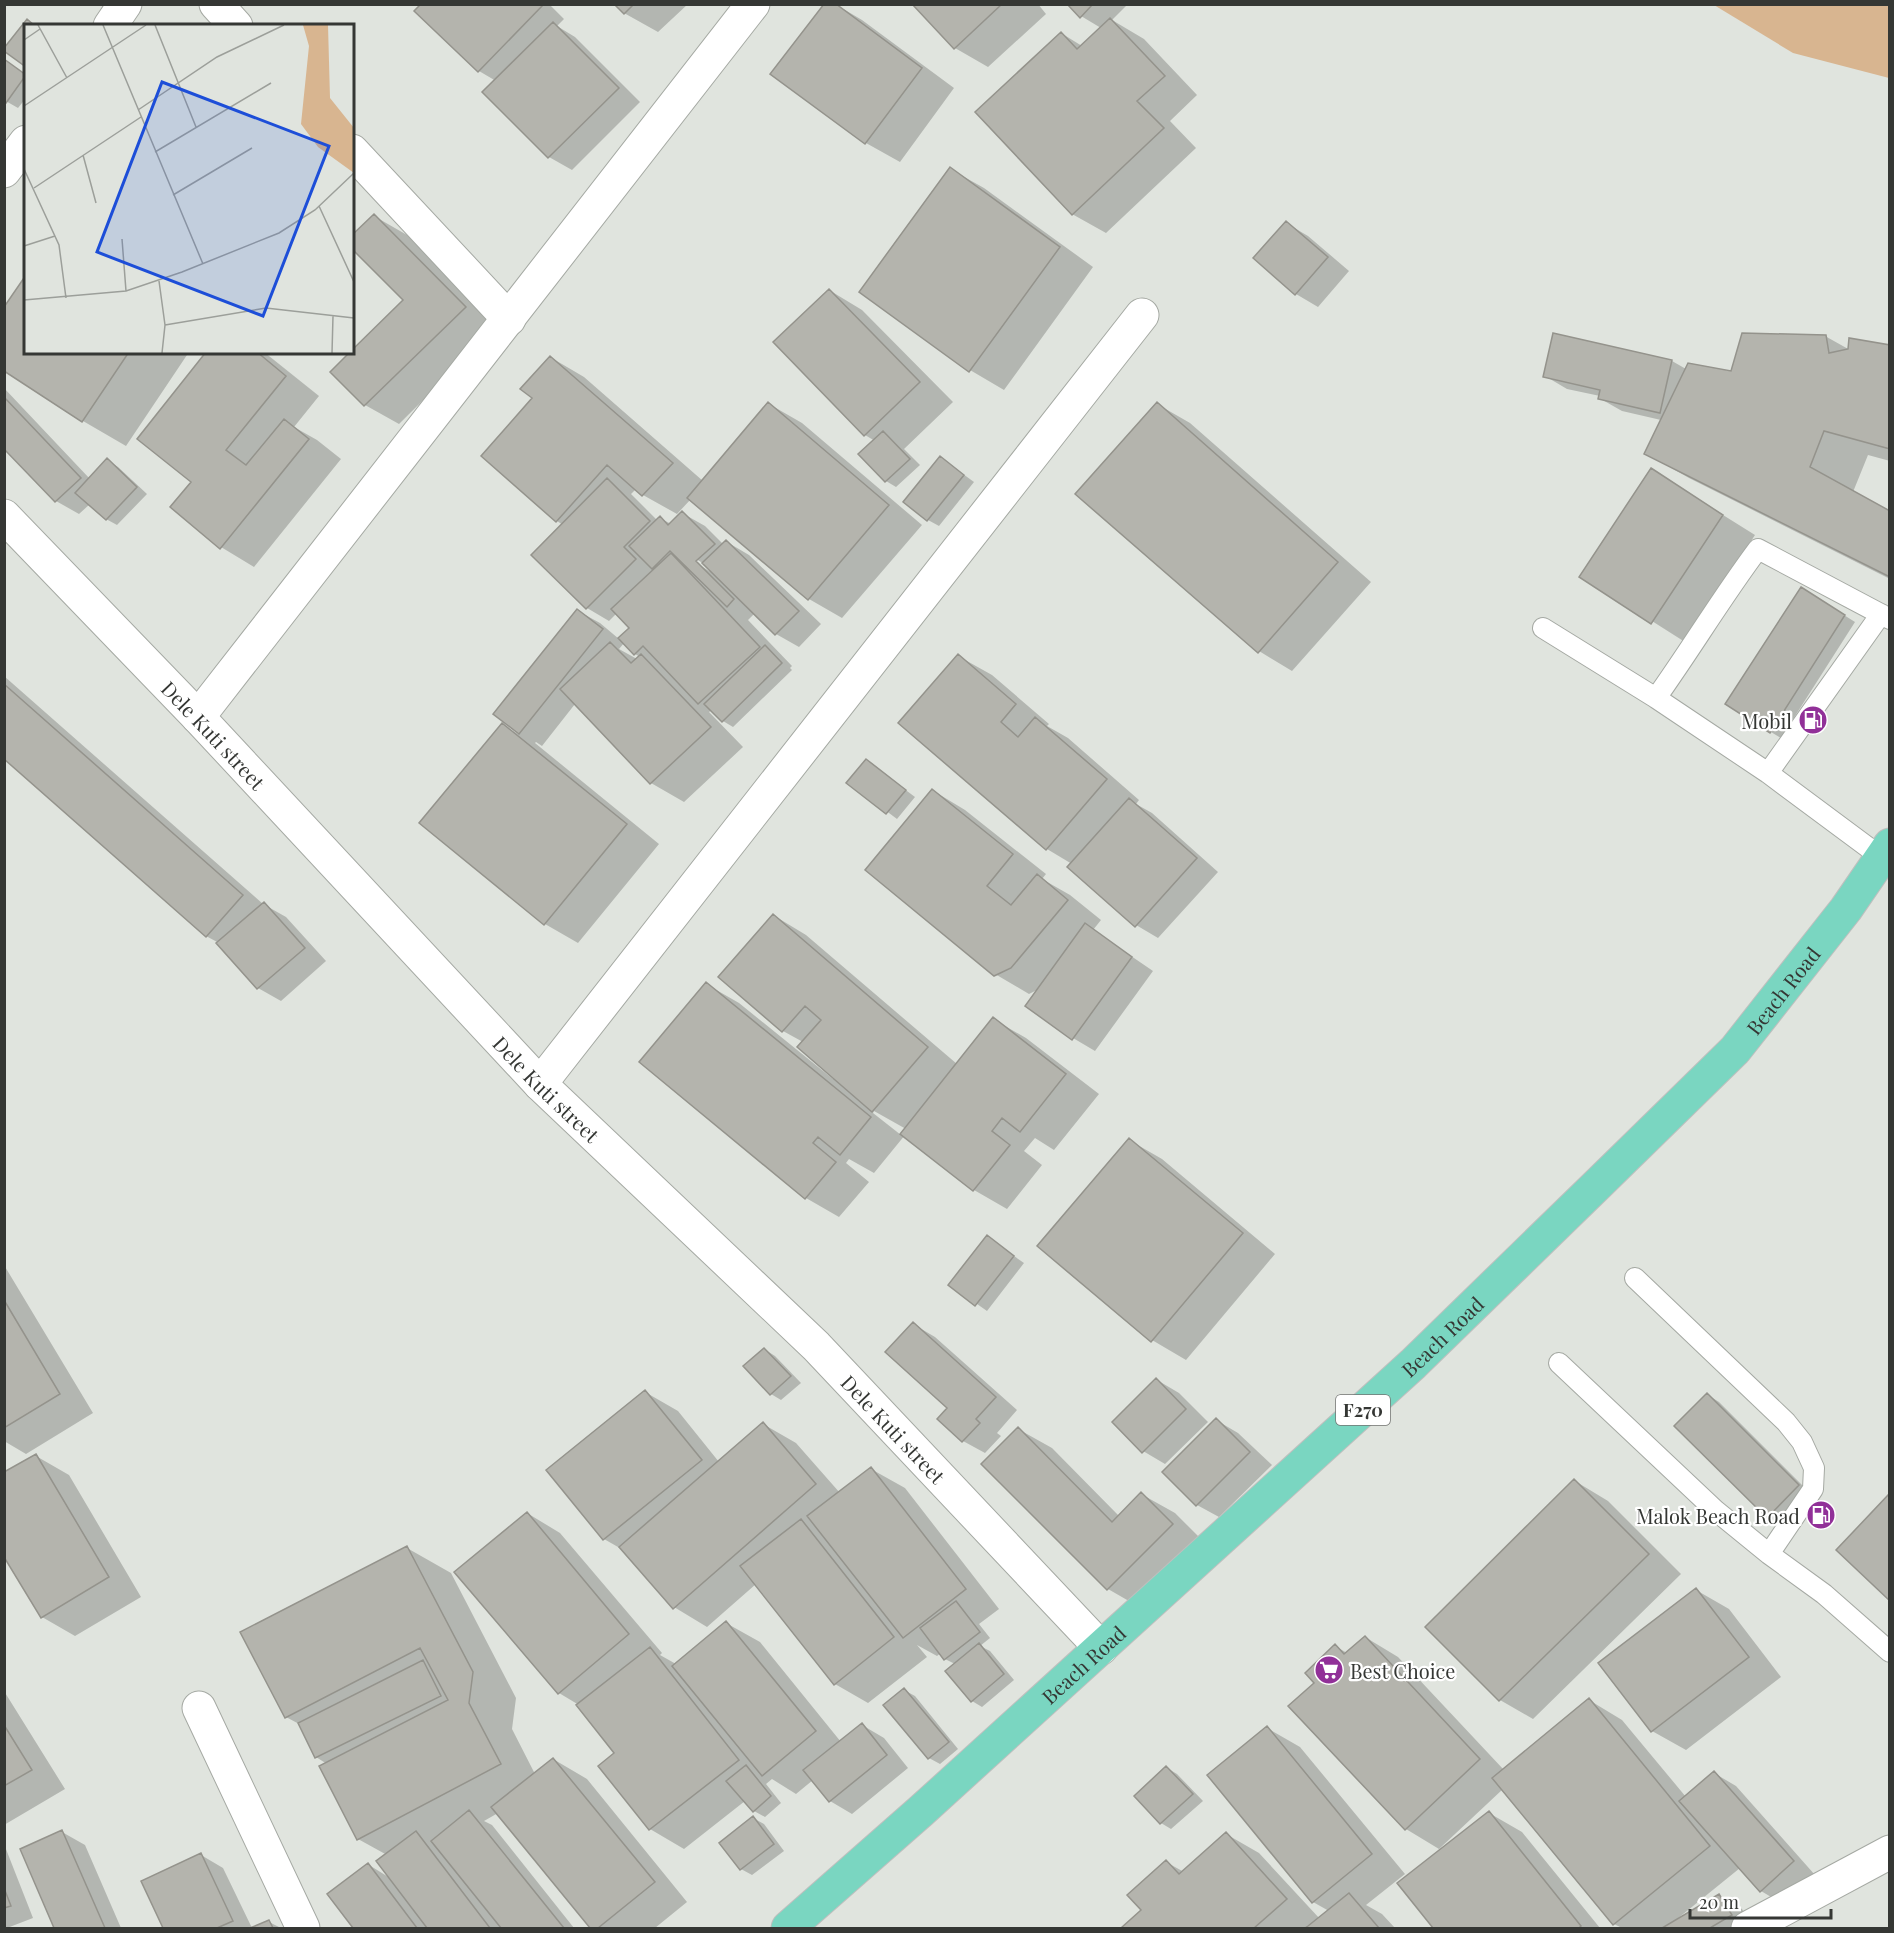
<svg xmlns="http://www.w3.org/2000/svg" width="1894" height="1933" viewBox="0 0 1894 1933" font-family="'Playfair Display',serif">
	<rect width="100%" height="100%" fill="#e0e4de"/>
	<!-- green -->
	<path fill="#d8b590" d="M 1714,5 L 1889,5 L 1889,78 L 1793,53 Z"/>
	<!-- shadow -->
	<path fill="#0003" fill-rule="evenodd" d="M 423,4 L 549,4 L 564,19 L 557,26 L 575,37 L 640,102 L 572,170 L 549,157 L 485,92 L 496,81 L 479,71 L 416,11 Z
		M 616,4 L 688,4 L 658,32 L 624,13 Z
		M 835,4 L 862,20 L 954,88 L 900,162 L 866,143 L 773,74 Z
		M 914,4 L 1038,4 L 1046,14 L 988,67 L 955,48 Z
		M 1069,4 L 1128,4 L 1112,20 L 1144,39 L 1197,95 L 1170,121 L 1196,148 L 1106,233 L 1072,214 L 1061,33 L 1082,46 L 1101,28 L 1081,16 Z
		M 4,60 L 26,75 L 26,98 L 18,108 L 4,100 Z
		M 950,169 L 984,188 L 1093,267 L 1004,390 L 970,370 L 861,292 Z
		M 374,216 L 407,235 L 498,326 L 399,424 L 365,405 L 332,372 L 405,300 Z
		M 1286,223 L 1308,236 L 1349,271 L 1318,307 L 1296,294 Z
		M 829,290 L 862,310 L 953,402 L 904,449 L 920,465 L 896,487 L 886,481 L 875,441 L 865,435 Z
		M 1825,336 L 1850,350 L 1890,347 L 1890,461 L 1868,455 L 1853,492 L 1890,512 L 1890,579 L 1689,478 L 1645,453 L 1661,420 L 1622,411 L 1599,398 L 1600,396 L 1567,389 L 1545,376 L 1672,361 L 1686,369 L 1732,373 Z
		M 26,352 L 189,352 L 126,446 L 83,421 L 4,369 Z
		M 208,352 L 264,352 L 319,396 L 294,427 L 317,440 L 341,459 L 254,567 L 221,547 L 193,482 Z
		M 550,357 L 584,377 L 703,481 L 769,404 L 802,423 L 922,525 L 842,618 L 809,599 L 691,499 L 677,514 L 643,495 L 636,489 L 631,494 L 658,521 L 660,518 L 671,524 L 682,513 L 705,526 L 724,545 L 727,542 L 749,555 L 821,624 L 799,647 L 776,634 L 755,613 L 748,620 L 792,666 L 790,668 L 792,670 L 733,727 L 723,721 L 712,710 L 709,712 L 743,747 L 684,802 L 651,783 L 575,704 L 542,746 L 536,742 L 535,743 L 659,844 L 578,943 L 545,924 L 502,724 L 518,734 L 519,732 L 578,611 L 600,623 L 619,639 L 631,628 L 617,613 L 609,621 L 587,608 L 533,555 L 563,525 L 557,521 L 534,398 ZM 691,556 L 706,565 L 711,572 L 689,559 ZM 624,643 L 635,654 L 640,657 L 637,659 L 619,649 Z
		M 4,388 L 90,479 L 107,460 L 118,467 L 147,494 L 117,525 L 106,519 L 90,504 L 79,514 L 56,501 L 4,446 Z
		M 1157,404 L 1190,423 L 1371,582 L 1292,671 L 1259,651 Z
		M 941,458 L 974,482 L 939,526 L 928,520 Z
		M 1651,470 L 1755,535 L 1685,642 L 1581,576 Z
		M 1812,595 L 1855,622 L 1781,738 L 1771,732 Z
		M 958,656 L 992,675 L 1049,724 L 1047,726 L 1068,738 L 1139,800 L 1136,804 L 1152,813 L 1218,872 L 1158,938 L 1136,925 L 1072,864 L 1047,849 Z
		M 4,676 L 263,904 L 286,917 L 326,961 L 281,1001 L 258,988 L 219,943 L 206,936 L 4,757 Z
		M 867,761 L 915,797 L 897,819 L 849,783 Z
		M 932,790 L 965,810 L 1046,874 L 1042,879 L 1070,895 L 1101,920 L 1093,930 L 1153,971 L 1095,1051 L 1073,1038 L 1039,989 L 1029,994 L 995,974 Z
		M 773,915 L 806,935 L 957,1064 L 993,1019 L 1026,1038 L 1099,1094 L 1054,1150 L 1035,1138 L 1024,1151 L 1042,1165 L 1007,1209 L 974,1190 L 905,1135 L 874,1173 L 849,1159 L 846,1163 L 869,1182 L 839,1217 L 806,1198 L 706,984 L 739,1003 L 833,1079 L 834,1077 L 803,1042 L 783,1031 L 720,977 ZM 874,1111 L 906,1129 L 901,1135 L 873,1113 Z
		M 1129,1140 L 1162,1159 L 1275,1254 L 1186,1360 L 1152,1340 L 1039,1246 Z
		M 987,1237 L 1024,1263 L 987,1311 L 950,1285 Z
		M 4,1265 L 93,1413 L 26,1454 L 4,1441 Z
		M 913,1324 L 935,1337 L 1017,1410 L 997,1433 L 1001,1436 L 985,1453 L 963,1441 Z
		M 764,1349 L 775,1356 L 801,1383 L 781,1400 L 771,1394 Z
		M 1157,1380 L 1179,1393 L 1208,1422 L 1165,1464 L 1143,1451 Z
		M 645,1392 L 678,1411 L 719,1462 L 763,1424 L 796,1443 L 840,1493 L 871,1469 L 905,1488 L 999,1609 L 979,1624 L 990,1638 L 980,1646 L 990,1651 L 1014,1680 L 982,1707 L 972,1701 L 955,1664 L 945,1659 L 941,1653 L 937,1656 L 917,1645 L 927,1657 L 868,1703 L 835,1684 L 756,1584 L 707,1627 L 674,1607 L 625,1551 L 604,1539 Z
		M 1708,1395 L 1719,1402 L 1809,1492 L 1779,1523 L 1768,1517 Z
		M 1216,1420 L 1238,1433 L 1272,1465 L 1219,1517 L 1197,1505 Z
		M 1018,1429 L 1052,1448 L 1119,1516 L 1141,1494 L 1175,1513 L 1206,1544 L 1141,1608 L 1108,1589 Z
		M 36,1456 L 69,1475 L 141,1597 L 75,1636 L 42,1617 Z
		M 1575,1481 L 1608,1501 L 1681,1574 L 1533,1719 L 1500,1700 Z
		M 527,1513 L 560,1533 L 662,1653 L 660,1655 L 676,1664 L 726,1623 L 760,1642 L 841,1742 L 862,1725 L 884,1738 L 908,1768 L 852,1814 L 830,1801 L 813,1780 L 796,1794 L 772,1779 L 766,1784 L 781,1803 L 765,1817 L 754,1811 L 745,1801 L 684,1849 L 650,1829 L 600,1766 L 616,1754 L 579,1705 L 559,1693 Z
		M 407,1548 L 451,1573 L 516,1698 L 512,1729 L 535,1774 L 553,1759 L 587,1779 L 687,1902 L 655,1928 L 592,1928 L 498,1813 L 484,1821 L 492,1825 L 574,1928 L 355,1928 L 329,1894 L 369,1865 L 390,1878 L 387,1855 L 358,1839 L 327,1764 L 316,1757 L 301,1725 L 286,1717 Z
		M 1696,1590 L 1729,1609 L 1781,1677 L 1686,1750 L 1652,1731 Z
		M 1365,1637 L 1398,1657 L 1504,1770 L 1589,1700 L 1622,1720 L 1686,1797 L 1714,1773 L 1736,1786 L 1815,1875 L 1783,1904 L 1761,1891 L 1740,1868 L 1677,1919 L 1719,1896 L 1742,1909 L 1753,1928 L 1622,1928 L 1614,1924 L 1503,1789 L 1439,1849 L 1406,1829 L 1316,1683 L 1335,1646 L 1347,1653 Z
		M 904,1690 L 915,1696 L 958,1749 L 940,1764 L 929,1758 Z
		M 4,1691 L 65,1789 L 4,1825 Z
		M 1267,1728 L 1300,1747 L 1405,1874 L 1366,1905 L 1382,1914 L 1395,1928 L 1123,1928 L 1143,1910 L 1166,1862 L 1184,1872 L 1226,1834 L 1259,1853 L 1320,1919 L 1329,1911 L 1313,1902 Z
		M 1167,1768 L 1177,1774 L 1203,1801 L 1171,1829 L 1161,1823 Z
		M 1489,1813 L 1522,1832 L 1600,1928 L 1435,1928 L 1399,1884 Z
		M 753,1818 L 764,1824 L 784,1851 L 752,1875 L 741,1869 L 721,1843 Z
		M 62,1832 L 85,1845 L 121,1928 L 56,1928 L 22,1850 Z
		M 4,1844 L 33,1918 L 7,1928 L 4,1928 Z
		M 201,1855 L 223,1868 L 252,1928 L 165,1928 L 143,1882 Z
		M 269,1922 L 281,1928 L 254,1928 Z"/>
	<!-- building -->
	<path fill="#b4b4ad" stroke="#94938c" stroke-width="1.5" d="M 421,4 L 542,4 L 543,5 L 478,72 L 414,11 Z
		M 614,4 L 634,4 L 624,14 Z
		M 824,4 L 836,4 L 922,68 L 865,144 L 770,74 Z
		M 912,4 L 1002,4 L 954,49 Z
		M 1067,4 L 1093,4 L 1080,18 Z
		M 1110,18 L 1165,76 L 1137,101 L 1164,128 L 1072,215 L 975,112 L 1061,32 L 1077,49 Z
		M 27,19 L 35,26 L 26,26 L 26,67 L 4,51 L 4,48 Z
		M 553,22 L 619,88 L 548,158 L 482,92 Z
		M 4,59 L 26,75 L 6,103 L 4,102 Z
		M 950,167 L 1060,247 L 969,372 L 859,292 Z
		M 374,214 L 466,307 L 364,406 L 330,372 L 350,352 L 352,352 L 352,350 L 403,300 L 352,249 L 352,235 Z
		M 1286,221 L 1328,257 L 1295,295 L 1253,258 Z
		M 26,275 L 26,352 L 129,352 L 82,422 L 4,371 L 4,307 Z
		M 829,289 L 920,382 L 864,436 L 773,342 Z
		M 1553,333 L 1672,360 L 1660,413 L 1598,399 L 1600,390 L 1543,377 Z
		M 1742,333 L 1826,335 L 1829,353 L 1848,349 L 1849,338 L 1890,345 L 1890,449 L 1824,431 L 1810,467 L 1890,511 L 1890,577 L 1644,454 L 1688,363 L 1731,371 Z
		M 206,352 L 257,352 L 286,376 L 226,450 L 246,465 L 284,419 L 309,439 L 220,549 L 170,507 L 191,482 L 137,439 Z
		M 550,356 L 673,463 L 642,496 L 607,465 L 556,522 L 481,456 L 532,398 L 520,389 Z
		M 4,397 L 81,478 L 55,502 L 4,449 Z
		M 768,402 L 889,505 L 808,600 L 687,498 Z
		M 1157,402 L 1338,562 L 1258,653 L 1075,494 Z
		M 883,431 L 910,459 L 885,482 L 858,454 Z
		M 940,456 L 964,475 L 927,521 L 903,502 Z
		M 107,458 L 137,487 L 106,520 L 75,493 Z
		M 1651,468 L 1723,515 L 1651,624 L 1579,577 Z
		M 607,478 L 650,521 L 624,547 L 636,559 L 586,609 L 531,555 Z
		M 682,511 L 715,544 L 696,561 L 734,599 L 727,607 L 670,551 L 652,569 L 629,546 L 660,516 L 668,525 Z
		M 726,540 L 799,611 L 775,635 L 702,563 Z
		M 671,553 L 760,647 L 698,704 L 643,646 L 634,655 L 618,638 L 629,628 L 611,609 Z
		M 1801,587 L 1845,615 L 1770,733 L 1725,704 Z
		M 577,609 L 603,629 L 519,734 L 493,714 Z
		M 610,642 L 631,663 L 641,654 L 711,727 L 650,784 L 560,689 Z
		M 765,645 L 782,663 L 722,722 L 704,704 Z
		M 958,654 L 1016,704 L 1001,722 L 1018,737 L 1035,717 L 1107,779 L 1046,850 L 898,723 Z
		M 4,684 L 243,895 L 206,937 L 4,759 Z
		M 502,723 L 627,824 L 544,925 L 419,823 Z
		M 866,759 L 906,790 L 886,814 L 846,783 Z
		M 932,789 L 1013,854 L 987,886 L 1011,905 L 1037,874 L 1068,900 L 1011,968 L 994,976 L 865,870 Z
		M 1129,798 L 1197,858 L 1135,927 L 1067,867 Z
		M 264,902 L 305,948 L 257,989 L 216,943 Z
		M 773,914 L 928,1047 L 872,1112 L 797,1047 L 821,1020 L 805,1006 L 782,1032 L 718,977 Z
		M 1085,923 L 1132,957 L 1072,1040 L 1025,1006 Z
		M 706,982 L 871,1117 L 840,1155 L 818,1137 L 813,1143 L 836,1162 L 805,1199 L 639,1062 Z
		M 993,1017 L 1066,1074 L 1020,1132 L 1002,1118 L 992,1131 L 1010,1145 L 973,1191 L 900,1134 Z
		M 1129,1138 L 1243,1233 L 1151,1342 L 1037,1246 Z
		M 987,1235 L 1014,1256 L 975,1306 L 948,1285 Z
		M 4,1300 L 60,1394 L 4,1428 Z
		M 913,1322 L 996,1397 L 976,1419 L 980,1423 L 962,1442 L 937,1419 L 947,1408 L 885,1352 Z
		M 764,1348 L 791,1376 L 770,1395 L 743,1366 Z
		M 1156,1378 L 1186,1409 L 1142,1453 L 1112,1422 Z
		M 645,1390 L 702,1460 L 603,1540 L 546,1470 Z
		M 1707,1393 L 1799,1485 L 1767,1518 L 1674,1426 Z
		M 1216,1418 L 1250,1452 L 1196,1506 L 1162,1472 Z
		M 763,1422 L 816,1484 L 673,1609 L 619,1547 Z
		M 1018,1427 L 1112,1522 L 1141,1492 L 1173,1524 L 1107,1590 L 981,1464 Z
		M 36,1454 L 109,1577 L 41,1618 L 4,1557 L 4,1472 Z
		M 871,1467 L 966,1589 L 903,1638 L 807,1516 Z
		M 1574,1479 L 1649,1554 L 1499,1701 L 1425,1627 Z
		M 1890,1493 L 1890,1601 L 1836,1550 Z
		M 527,1512 L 629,1634 L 558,1694 L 454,1572 Z
		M 801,1519 L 894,1637 L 834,1685 L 740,1566 Z
		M 407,1546 L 473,1672 L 469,1703 L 501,1764 L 357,1840 L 319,1766 L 448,1700 L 420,1648 L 285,1718 L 240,1632 Z
		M 1696,1588 L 1749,1657 L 1651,1732 L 1598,1663 Z
		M 956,1601 L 980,1632 L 944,1660 L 920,1628 Z
		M 726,1621 L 816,1731 L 762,1776 L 672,1666 Z
		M 1365,1636 L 1480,1759 L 1405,1830 L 1288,1706 L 1314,1683 L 1305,1673 L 1335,1644 L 1344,1654 Z
		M 979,1643 L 1004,1674 L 971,1702 L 945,1671 Z
		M 650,1647 L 739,1760 L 649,1830 L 598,1766 L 614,1753 L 576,1705 Z
		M 423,1660 L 441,1696 L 315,1758 L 298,1723 Z
		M 904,1688 L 949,1742 L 928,1759 L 883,1705 Z
		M 1589,1698 L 1710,1846 L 1613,1925 L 1492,1778 Z
		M 862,1723 L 887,1755 L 829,1802 L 803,1770 Z
		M 4,1725 L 32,1770 L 4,1786 Z
		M 1267,1726 L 1372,1854 L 1312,1903 L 1207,1775 Z
		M 553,1758 L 655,1882 L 598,1928 L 590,1928 L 491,1807 Z
		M 746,1765 L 771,1796 L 753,1812 L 726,1781 Z
		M 1166,1766 L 1193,1794 L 1160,1824 L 1134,1796 Z
		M 1714,1771 L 1794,1861 L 1760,1892 L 1679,1801 Z
		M 469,1810 L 564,1928 L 501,1928 L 431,1841 Z
		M 1489,1811 L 1581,1926 L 1579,1928 L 1433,1928 L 1397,1883 Z
		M 753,1816 L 774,1844 L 740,1870 L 719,1843 Z
		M 62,1830 L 105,1928 L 54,1928 L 20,1849 Z
		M 416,1831 L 490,1928 L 427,1928 L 376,1861 Z
		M 1226,1832 L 1287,1899 L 1254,1928 L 1121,1928 L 1141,1910 L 1127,1895 L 1166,1860 L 1179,1874 Z
		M 201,1853 L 233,1921 L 217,1928 L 163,1928 L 141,1881 Z
		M 368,1863 L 417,1928 L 353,1928 L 327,1894 Z
		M 4,1888 L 11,1906 L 4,1908 Z
		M 1349,1893 L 1379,1928 L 1305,1928 L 1308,1926 Z
		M 1719,1894 L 1732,1915 L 1710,1928 L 1662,1928 Z
		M 269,1920 L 273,1928 L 250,1928 Z"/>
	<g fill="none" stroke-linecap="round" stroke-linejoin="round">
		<!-- lane casing -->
		<g stroke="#a5a9a3" stroke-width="22">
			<path id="lane" d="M 1543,628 L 1656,698 L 1768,773 L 1881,857
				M 1656,698 C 1691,649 1722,597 1758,549 L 1890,619
				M 1768,773 L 1881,614
				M 1635,1278 L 1786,1422 L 1802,1442 L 1814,1468 L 1813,1489 L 1769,1554
				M 1559,1363 L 1715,1510 L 1769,1554 L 1824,1594 L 1890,1652"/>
		</g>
		<!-- street casing -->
		<g stroke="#a5a9a3" stroke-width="35">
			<g id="street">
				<path d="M 216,4 L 236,26"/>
				<path d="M 110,26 L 125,4"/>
				<path d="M 352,151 L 509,319"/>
				<path d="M 4,171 L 26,142"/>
				<path id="s1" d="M 4,516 L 198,717 L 540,1084 L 816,1346 L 1101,1648"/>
				<path d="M 198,717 L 753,4"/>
				<path d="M 540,1084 L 1142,315"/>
				<path d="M 199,1708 L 303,1928"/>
				<path d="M 1748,1928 L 1890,1852"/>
			</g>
		</g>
		<!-- primary casing -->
		<g stroke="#bebfbe" stroke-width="35">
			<g id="primary">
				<path id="s2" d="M 788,1928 L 921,1811 L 1413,1364 L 1598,1184 L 1735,1050 L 1846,909 L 1890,845"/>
			</g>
		</g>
		<!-- lane -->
		<use href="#lane" stroke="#fff" stroke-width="20"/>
		<!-- street -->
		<use href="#street" stroke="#fff" stroke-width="33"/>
		<!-- primary -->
		<use href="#primary" stroke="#7ad6c1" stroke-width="33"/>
	</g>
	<!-- icons -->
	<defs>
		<g id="fuel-disc" transform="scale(1.5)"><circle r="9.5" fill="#913098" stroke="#fff"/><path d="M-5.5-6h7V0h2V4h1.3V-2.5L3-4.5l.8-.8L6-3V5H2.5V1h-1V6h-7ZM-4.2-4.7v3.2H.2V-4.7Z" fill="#fff"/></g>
		<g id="supermarket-disc" transform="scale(1.5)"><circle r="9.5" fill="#913098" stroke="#fff"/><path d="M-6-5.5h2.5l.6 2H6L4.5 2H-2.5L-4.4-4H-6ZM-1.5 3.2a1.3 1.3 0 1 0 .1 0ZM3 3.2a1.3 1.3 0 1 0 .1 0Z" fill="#fff"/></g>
	</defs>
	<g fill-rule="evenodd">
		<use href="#fuel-disc" x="1813" y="720"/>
		<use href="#fuel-disc" x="1821" y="1515"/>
		<use href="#supermarket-disc" x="1329" y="1670"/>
	</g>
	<g text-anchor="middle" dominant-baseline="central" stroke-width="4.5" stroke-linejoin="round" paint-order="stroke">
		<!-- shield labels -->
		<rect fill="#fff" stroke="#727371" stroke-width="1.5" x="1336" y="1395" width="54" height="30" rx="4.5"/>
		<g font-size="18" font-weight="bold" fill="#353734">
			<text x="1363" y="1410">F270</text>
		</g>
		<!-- poi labels -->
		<g font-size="20" fill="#353734" stroke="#fff" text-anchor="end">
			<text x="1792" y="720">Mobil</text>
			<text x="1800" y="1515">Malok Beach Road</text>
			<text x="1350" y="1670" text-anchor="start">Best Choice</text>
		</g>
		<!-- street labels -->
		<g font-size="20" fill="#353734" stroke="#fff">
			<text stroke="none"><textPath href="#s1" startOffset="303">Dele Kuti street</textPath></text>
			<text stroke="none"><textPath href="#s2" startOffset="1368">Beach Road</textPath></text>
			<text stroke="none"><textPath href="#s1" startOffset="789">Dele Kuti street</textPath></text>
			<text stroke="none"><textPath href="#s2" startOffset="882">Beach Road</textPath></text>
			<text stroke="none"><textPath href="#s1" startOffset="1275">Dele Kuti street</textPath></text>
			<text stroke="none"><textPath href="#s2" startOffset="396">Beach Road</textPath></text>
		</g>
	</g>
	<!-- overview -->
	<g transform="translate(24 24)">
		<rect width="330" height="330" fill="#e0e4de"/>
		<path d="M 279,1 L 304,1 L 306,74 L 330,104 L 330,149 L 294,123 L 277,100 L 285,22 Z" fill="#d8b590"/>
		<path fill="none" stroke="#9c9f9a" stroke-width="1.5" d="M 14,1 L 43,54M 79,1 L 179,240M 131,1 L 172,103M 0,16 L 16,5M 0,82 L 122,1M 114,86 L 193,33 L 260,1M 131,128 L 247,59M 59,131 L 72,179M 0,145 L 35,221 L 42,274M 10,164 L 117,93M 149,171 L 228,124M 295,182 L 330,258M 98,215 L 102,267M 0,222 L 31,212M 135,257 L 141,301 L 138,329M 0,276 L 102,267 L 158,248 L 255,209 L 291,186 L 330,149M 141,301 L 242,284 L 330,294M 308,329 L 309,292"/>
		<path fill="#1d4ed8" fill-opacity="0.15" stroke="#1d4ed8" stroke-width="3" d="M 138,58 L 305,122 L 239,292 L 73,228 Z"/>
		<rect width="330" height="330" fill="none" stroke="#353734" stroke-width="3"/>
	</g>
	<!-- border -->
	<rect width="1894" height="1933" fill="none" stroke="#353734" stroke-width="12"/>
	<!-- scale -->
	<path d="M1690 1909v9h141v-9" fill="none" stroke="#353734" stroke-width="3"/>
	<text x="1699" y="1909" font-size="18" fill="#353734" stroke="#ffffff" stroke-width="4.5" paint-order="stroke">20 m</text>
</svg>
